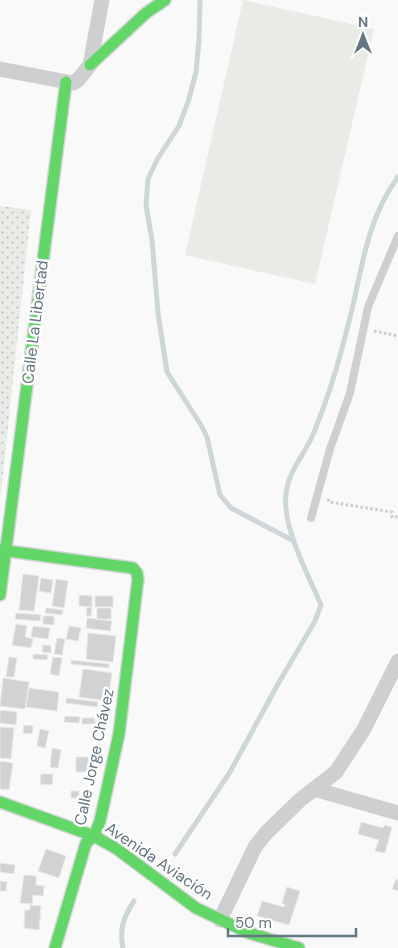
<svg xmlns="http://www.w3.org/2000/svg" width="398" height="948" viewBox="0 0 398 948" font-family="'DM Sans',sans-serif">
	<defs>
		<pattern id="grass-dots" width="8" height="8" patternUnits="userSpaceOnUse" patternTransform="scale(1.25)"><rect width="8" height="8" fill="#e8ebe6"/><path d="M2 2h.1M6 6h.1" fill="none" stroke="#c0c3c0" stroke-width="1.8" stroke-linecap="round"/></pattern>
	</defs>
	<rect width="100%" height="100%" fill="#f9f9f9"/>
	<!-- grass -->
	<path fill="url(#grass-dots)" d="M 0,206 L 31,210 L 0,501 Z"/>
	<!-- garden -->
	<path fill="#e8ebe6" d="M 243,0 L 374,29 L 315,284 L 185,255 Z"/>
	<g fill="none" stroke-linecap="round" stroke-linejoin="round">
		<!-- stream -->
		<path stroke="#ced6d9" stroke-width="5" d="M 200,0 L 199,40 L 196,72 L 189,99 L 179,126 L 158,158 L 148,179 L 146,205 L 152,240 L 158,313 L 167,372 L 201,425 L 207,437 L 220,495 L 231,508 L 292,540
			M 175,854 L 230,772 L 278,684 L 315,621 L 321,605 C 308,574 282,527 286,494 C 288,473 302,457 311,439 C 315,431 318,422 321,414 C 335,378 345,339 354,301 C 363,258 371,213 398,177
			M 123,948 C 119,929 124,916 134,901"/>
	</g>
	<!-- building -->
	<path fill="#d0d2d3" stroke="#e8e8e8" d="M 23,574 L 39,576 L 34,611 L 19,610 Z
		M 41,578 L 53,580 L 51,593 L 39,591 Z
		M 56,579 L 68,581 L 64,608 L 52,606 Z
		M 79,595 L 92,596 L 92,607 L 79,606 Z
		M 95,596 L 113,596 L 113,607 L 95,607 Z
		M 87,607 L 92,608 L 91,616 L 86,616 Z
		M 46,608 L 63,610 L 62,615 L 45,613 Z
		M 97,608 L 111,608 L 111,619 L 97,619 Z
		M 16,613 L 41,615 L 40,621 L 15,619 Z
		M 43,616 L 54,616 L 54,625 L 43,624 Z
		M 87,618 L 112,621 L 110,631 L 86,628 Z
		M 16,624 L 27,626 L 25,637 L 33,639 L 31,648 L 12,645 Z
		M 33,626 L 50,628 L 48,639 L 31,637 Z
		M 69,626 L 81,628 L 78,641 L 66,639 Z
		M 88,633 L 116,636 L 113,662 L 86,659 Z
		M 57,638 L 65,639 L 62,655 L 54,654 Z
		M 43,645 L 51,646 L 51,653 L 42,652 Z
		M 33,654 L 48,655 L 47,660 L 33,659 Z
		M 9,657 L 17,658 L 14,677 L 6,677 Z
		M 53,657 L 62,658 L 59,676 L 50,674 Z
		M 71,660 L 109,664 L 109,668 L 71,664 Z
		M 83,669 L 112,673 L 108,701 L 79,697 Z
		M 3,678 L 29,682 L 25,709 L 0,706 Z
		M 29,688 L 59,692 L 57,711 L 26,707 Z
		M 66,698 L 98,702 L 97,707 L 66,703 Z
		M 0,710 L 17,712 L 16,725 L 0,723 Z
		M 65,716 L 80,717 L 79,723 L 64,722 Z
		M 82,718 L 95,718 L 95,724 L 82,724 Z
		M 24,725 L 33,726 L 32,734 L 23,733 Z
		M 0,727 L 14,728 L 11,759 L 0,758 Z
		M 40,729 L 49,731 L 45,748 L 37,746 Z
		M 92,746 L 102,748 L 99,756 L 90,753 Z
		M 52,748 L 61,750 L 58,768 L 50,767 Z
		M 76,757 L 96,757 L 96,772 L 76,772 Z
		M 0,761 L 13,763 L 9,790 L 0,789 Z
		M 41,774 L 53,774 L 52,785 L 40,784 Z
		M 71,791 L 79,791 L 79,798 L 71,798 Z
		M 361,822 L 383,828 L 385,825 L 392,827 L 385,853 L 375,851 L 379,840 L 358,834 Z
		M 46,849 L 66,856 L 59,878 L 38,871 Z
		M 0,863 L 15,865 L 14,874 L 0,872 Z
		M 24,875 L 36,876 L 36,885 L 44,886 L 43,896 L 33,895 L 32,904 L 20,903 Z
		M 396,879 L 398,879 L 398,891 L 392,889 Z
		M 0,881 L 7,882 L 6,891 L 0,891 Z
		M 287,887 L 300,891 L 289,925 L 257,916 L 262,901 L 284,907 L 285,905 L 282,903 Z
		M 30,905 L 41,906 L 39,930 L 24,928 L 25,910 L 30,910 Z"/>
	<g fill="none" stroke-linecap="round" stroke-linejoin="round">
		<!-- fast casing -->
		<g stroke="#d5d6d7" stroke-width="14">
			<path id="fast" d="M 90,65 L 146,13 L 165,0
				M 0,550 L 133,568 L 137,573 L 138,579 L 119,734 L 100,821 L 94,836 L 86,843 L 55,948
				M 0,595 L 66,82
				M 0,802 L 94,836 L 117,849 L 196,908 L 249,933 L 299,948"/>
		</g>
		<!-- path -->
		<path stroke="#cbcccd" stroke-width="3" stroke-dasharray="2.5 2.5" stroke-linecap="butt" d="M 374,331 L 398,336
			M 328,499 L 329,502 L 392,512 L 392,517 L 398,517"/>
		<!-- lane -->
		<path stroke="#cecfd0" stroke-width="8" d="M 311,518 L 330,449 L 350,393 L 368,307 L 398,236"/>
		<!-- street -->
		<path stroke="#cecfd0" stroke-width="15" d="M 0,69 L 73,83 L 78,80 L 90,65 L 102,0
			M 314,789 L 398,813
			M 220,920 L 255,847 L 266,833 L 300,800 L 336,772 L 364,729 L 398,661"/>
		<!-- fast -->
		<use href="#fast" stroke="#63d668" stroke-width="11"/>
	</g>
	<g text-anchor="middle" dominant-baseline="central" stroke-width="5" stroke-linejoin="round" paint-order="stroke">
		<!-- street labels -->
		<g font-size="16" fill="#657683" stroke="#fff">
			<text transform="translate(35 322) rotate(-83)">Calle La Libertad</text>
			<text transform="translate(94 757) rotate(-78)">Calle Jorge Chávez</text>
			<text transform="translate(159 861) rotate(34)">Avenida Aviación</text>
		</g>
	</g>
	<!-- north arrow -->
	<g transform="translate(363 35)" stroke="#ffffff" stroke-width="4" paint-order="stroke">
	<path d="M0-4L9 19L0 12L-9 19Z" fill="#657683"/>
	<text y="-8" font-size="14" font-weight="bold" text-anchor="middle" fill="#657683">N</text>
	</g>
	<!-- scale -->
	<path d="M228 928v8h128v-8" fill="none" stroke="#657683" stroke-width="2.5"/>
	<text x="235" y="928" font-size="15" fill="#657683" stroke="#ffffff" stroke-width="4" paint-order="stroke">50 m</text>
</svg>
